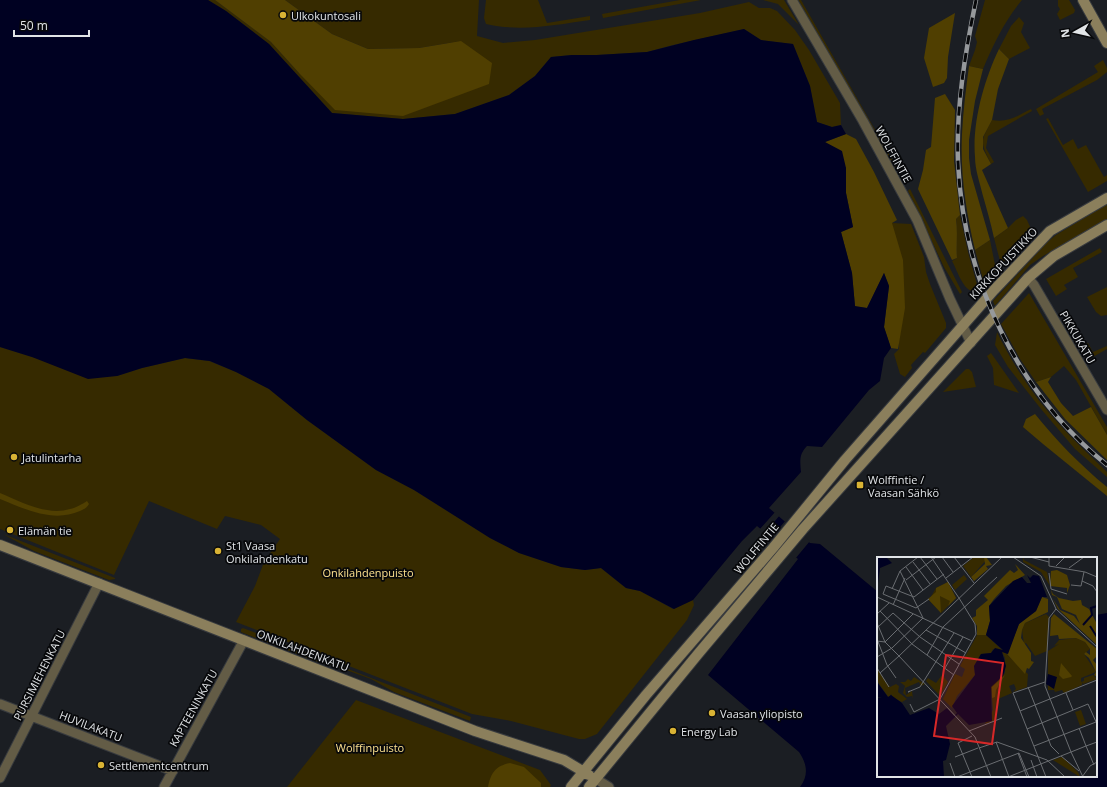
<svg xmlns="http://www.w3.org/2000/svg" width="1107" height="787" viewBox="0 0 1107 787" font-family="'Open Sans',sans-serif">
	<rect width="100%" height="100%" fill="#1b1e23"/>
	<!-- green -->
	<path fill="#362a00" d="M 208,0 L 215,0 L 271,42 L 299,73 L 461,41 L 419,48 L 368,49 L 332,34 L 285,0 L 479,0 L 477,36 L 503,43 L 535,40 L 700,13 L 749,2 L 759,8 L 770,8 L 777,11 L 795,30 L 809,50 L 840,103 L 841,125 L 832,127 L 817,122 L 810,86 L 793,44 L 761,40 L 744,29 L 673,45 L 647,52 L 597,55 L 572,55 L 551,57 L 535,76 L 509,95 L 455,114 L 403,119 L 332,113 L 269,44 L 226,11 Z
		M 486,0 L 538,0 L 547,23 L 590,16 L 590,20 C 555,25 521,32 486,24 L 484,18 Z
		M 680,0 L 701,0 L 603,18 L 602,14 Z
		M 763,0 L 784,0 L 799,25 L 778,4 Z
		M 798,0 L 801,0 L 898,170 L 891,162 Z
		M 985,0 L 1022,0 C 1005,20 993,45 983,69 L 969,66 L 975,50 L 977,42 L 975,36 Z
		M 1058,0 L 1069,0 L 1075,10 L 1074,13 L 1060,20 L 1057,14 L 1060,9 L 1058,6 Z
		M 1019,17 L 1024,23 L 1021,32 L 1030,48 L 1009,59 L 999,49 L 1011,26 Z
		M 1103,60 L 1107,68 L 1107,72 L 1097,80 L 1042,109 L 1044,114 L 1040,116 L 1036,109 L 1098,72 L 1094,66 Z
		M 1031,109 L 1032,111 L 988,136 L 986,148 L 994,162 L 991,164 C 980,141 980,142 992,120 C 1008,123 1017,116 1031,109 Z
		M 1048,118 L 1063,145 L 1073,139 L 1078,149 L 1086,145 L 1104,177 L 1107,175 L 1107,181 L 1088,192 L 1046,119 Z
		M 910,189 L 962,292 L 960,294 L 944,267 L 908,191 Z
		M 1107,204 L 1107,220 L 1043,256 L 1030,265 L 995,306 L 993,301 L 1046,243 L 1056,235 Z
		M 960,215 L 968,252 L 978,288 C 966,300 957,269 952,261 L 957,258 C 956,245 958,232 956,219 Z
		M 1023,216 L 1027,220 L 1032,231 L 1004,262 L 1001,263 L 1000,261 L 994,238 L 1008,228 L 1016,220 Z
		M 892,223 L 911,224 L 924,257 L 926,272 L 930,284 L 946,323 L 946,328 L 925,353 L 923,352 L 911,365 L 912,368 L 905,377 L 900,374 L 894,354 L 899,349 Z
		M 990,240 L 996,270 L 984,283 L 975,250 Z
		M 1100,248 L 1102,252 L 1073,268 L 1078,277 L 1064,285 L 1067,289 L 1056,296 L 1046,279 Z
		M 1107,287 L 1107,315 L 1101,316 L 1096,312 L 1087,297 Z
		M 1029,293 L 1107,427 L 1107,435 L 1076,380 L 1064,366 L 1051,377 L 1036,382 L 1020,359 L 1001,324 Z
		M 997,332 C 1013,365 1034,397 1059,424 C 1074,441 1091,456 1107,472 L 1107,477 L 1075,449 L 1041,409 L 1008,367 L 995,345 Z
		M 1088,343 L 1093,352 L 1107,346 L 1107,349 L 1091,358 L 1084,345 Z
		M 0,347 L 32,357 L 117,376 L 142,368 L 185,358 L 209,361 L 236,372 L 269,389 L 307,420 L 376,470 L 414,490 L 490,538 L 519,553 L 561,567 L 585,570 L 601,568 L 626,588 L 640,591 L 673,609 L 693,600 L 694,605 L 687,620 L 597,734 L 585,739 L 579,739 L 511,721 L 472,714 L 236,622 L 255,586 L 264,562 L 280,539 L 261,525 L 225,516 L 217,529 L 149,501 L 114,575 L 0,529 Z
		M 991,353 L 1019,393 L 994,385 L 993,368 L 987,356 Z
		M 966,369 L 969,369 L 972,372 L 976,387 L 943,392 Z
		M 3,534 L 115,578 L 115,579 L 109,580 L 34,551 Z
		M 243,628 L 471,717 L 470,721 L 394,692 L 371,679 L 338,667 L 315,661 L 241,632 L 241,629 Z
		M 356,700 L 540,770 L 551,785 L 550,787 L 287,787 Z"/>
	<!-- forest -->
	<path fill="#503f01" d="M 215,0 L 285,0 L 332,34 L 368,49 L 419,48 L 461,41 L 492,63 L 489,84 L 403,116 L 335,110 L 299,73 L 271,42 Z
		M 955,13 L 948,57 L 947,78 L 944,83 L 933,87 L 924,58 L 929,28 Z
		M 999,49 L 1009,59 L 998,89 L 992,120 L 983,137 L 983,149 L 991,164 L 982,170 L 1008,228 L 994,238 C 991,224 987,210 983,196 C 980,183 975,170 975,157 C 972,123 984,80 999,49 Z
		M 969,66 L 983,69 L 975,101 L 969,140 L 969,158 L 971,174 L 990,240 L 975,250 C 966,212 960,173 962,134 C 963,111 966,89 969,66 Z
		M 945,94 L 955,110 L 954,161 L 960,215 L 956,219 C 958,232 956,245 957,258 L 952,260 L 918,189 L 923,170 L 926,150 L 931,147 L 935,98 Z
		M 846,134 L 856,139 L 874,172 L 897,220 L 892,223 L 903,260 L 905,308 L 898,349 L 891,348 L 884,327 L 889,286 L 884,273 L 867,308 L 855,307 L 852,273 L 841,232 L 853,227 L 846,193 L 846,168 L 825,142 Z
		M 1051,377 L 1048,382 L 1061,403 L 1073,416 L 1091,407 L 1107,435 L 1107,460 L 1065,419 L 1036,382 Z
		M 1035,414 C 1057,441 1080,465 1107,487 L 1107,496 L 1043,444 L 1023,427 L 1026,419 Z
		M 0,493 C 21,502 47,516 70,509 C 76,508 82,504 87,501 L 89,504 C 87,508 84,509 80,511 C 53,523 25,509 0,499 Z
		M 510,763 L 524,767 L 541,783 L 541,787 L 488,787 C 491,773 495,766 510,763 Z"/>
	<!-- water -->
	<path fill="#000122" d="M 0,0 L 208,0 L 226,11 L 269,44 L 332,113 L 403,119 L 455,114 L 509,95 L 535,76 L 551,57 L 572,55 L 597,55 L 647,52 L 694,40 L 744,29 L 761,40 L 793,44 L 810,86 L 817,122 L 832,127 L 841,125 L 846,134 L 825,142 L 842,151 L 846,168 L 846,193 L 853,227 L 841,232 L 852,273 L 855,306 L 867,308 L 884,273 L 889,286 L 884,327 L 891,348 L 884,358 L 880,381 L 869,390 L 822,447 L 807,446 C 799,454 800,461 801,472 L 769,508 L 810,543 L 820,544 L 878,592 L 878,776 L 1096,776 L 1096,615 L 1107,613 L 1107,787 L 800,787 C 809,775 807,764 799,752 L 708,675 L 798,559 L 757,526 L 742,541 L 693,600 L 674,609 L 640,591 L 626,588 L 601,568 L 585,570 L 561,567 L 519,553 L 490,538 L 414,490 L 376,470 L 307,420 L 269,389 L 236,372 L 210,361 L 185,358 L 142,368 L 117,376 L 88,379 L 32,357 L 0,347 Z"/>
	<!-- pier -->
	<path fill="#1b1e23" d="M 776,511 L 780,515 L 764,534 L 759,530 Z
		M 786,520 L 810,541 L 795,559 L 770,539 Z"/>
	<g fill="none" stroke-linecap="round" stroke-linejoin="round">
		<!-- minor casing -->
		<g stroke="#373a3e" stroke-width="11">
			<path id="minor" d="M 792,0 L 863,121 L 917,220 L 950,299 L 971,343
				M 1028,278 L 1034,285 L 1107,410
				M 0,704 L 173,771
				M 0,778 L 99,583
				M 596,779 L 609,787
				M 164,787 L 244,640"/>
		</g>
		<!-- secondary casing -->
		<g stroke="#373a3e" stroke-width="12">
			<path id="secondary" d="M 1083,0 L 1107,43
				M 0,545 L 475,731 L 564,760 L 589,775
				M 571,787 L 646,695 L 773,548 L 845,460 L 994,290 L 1050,231 L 1107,198
				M 589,787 L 698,654 L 803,529 L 1028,278 L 1054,256 L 1107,225"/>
		</g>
		<!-- minor -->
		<use href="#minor" stroke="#635c46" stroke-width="9"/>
		<!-- secondary -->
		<use href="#secondary" stroke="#8b7f5c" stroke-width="10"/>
		<!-- rail casing -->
		<g stroke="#96999c" stroke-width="4.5">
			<path id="rail" d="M 976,0 C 965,53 956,107 958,162 C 963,278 1016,392 1107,465"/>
		</g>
		<!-- rail -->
		<use href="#rail" stroke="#07080a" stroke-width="3" stroke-dasharray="9" stroke-linecap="butt"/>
	</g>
	<!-- markers -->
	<g fill="#d9b334" stroke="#07080a" stroke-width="1.5">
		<circle cx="283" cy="15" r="4"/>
		<circle cx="14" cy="457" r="4"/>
		<rect x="856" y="481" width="8" height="8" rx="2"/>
		<circle cx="10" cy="530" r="4"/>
		<circle cx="218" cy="551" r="4"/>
		<circle cx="712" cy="713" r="4"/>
		<circle cx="673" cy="731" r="4"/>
		<circle cx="101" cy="765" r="4"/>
	</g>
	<g text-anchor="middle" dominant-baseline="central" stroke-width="3.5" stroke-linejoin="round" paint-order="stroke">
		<!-- poi labels -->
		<g font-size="11" fill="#e1e4e7" stroke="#07080a" text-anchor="start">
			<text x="291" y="15">Ulkokuntosali</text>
			<text x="22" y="457">Jatulintarha</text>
			<text x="868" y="479">Wolffintie /<tspan x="868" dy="13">Vaasan Sähkö</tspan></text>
			<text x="18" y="530">Elämän tie</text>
			<text x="226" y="545">St1 Vaasa<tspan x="226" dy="13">Onkilahdenkatu</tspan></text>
			<text x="720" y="713">Vaasan yliopisto</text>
			<text x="681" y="731">Energy Lab</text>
			<text x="109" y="765">Settlementcentrum</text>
		</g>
		<!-- street labels -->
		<g font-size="11" fill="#e1e4e7" stroke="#07080a">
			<text transform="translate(894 154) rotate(61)">WOLFFINTIE</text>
			<text transform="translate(1003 263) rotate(-47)">KIRKKOPUISTIKKO</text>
			<text transform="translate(1078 337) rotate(60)">PIKKUKATU</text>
			<text transform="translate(756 548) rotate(-50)">WOLFFINTIE</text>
			<text transform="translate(303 650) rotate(21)">ONKILAHDENKATU</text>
			<text transform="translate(39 675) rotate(-63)">PURSIMIEHENKATU</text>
			<text transform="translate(193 708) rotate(-61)">KAPTEENINKATU</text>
			<text transform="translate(91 726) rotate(21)">HUVILAKATU</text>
		</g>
		<!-- park labels -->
		<g font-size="11" fill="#fce08e" stroke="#07080a">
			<text x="368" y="572">Onkilahdenpuisto</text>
			<text x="370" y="747">Wolffinpuisto</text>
		</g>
	</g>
	<!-- overview -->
	<g transform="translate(877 557)">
		<rect width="220" height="220" fill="#1b1e23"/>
		<path d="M 97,0 L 107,0 L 109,3 L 94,20 L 86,9 ZM 146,0 L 147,3 L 170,15 L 173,29 L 164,15 L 146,5 ZM 87,18 L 90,22 L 78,33 L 75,28 ZM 71,25 L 79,41 L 64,56 L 52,43 L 59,31 ZM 169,57 L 172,60 L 170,94 L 158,99 L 149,86 L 147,87 L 145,73 L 148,66 ZM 100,78 L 109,78 L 151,117 L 150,130 L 136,135 L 139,132 L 137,127 L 132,129 L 135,136 L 121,142 L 123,150 L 121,146 L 119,149 L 119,141 L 118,162 L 119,163 L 108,167 L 116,153 L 114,129 L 128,116 L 128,101 L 125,95 L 116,92 L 114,96 L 104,97 L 97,109 L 98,118 L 80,139 L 75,151 L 66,142 L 78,117 L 85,120 L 88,112 L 83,109 ZM 199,81 L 208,85 L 213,92 L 207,97 L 219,115 L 204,121 L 204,125 L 207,124 L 207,121 L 216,118 L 220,122 L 206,127 L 205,125 L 205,128 L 187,136 L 185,133 L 178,135 L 177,133 L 171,133 L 171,94 L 182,87 L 177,89 L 182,83 ZM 0,112 L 13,130 L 19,127 L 22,129 L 21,135 L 30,142 L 25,145 L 16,141 L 14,137 L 12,141 L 0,124 ZM 65,118 L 71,125 L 63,139 L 49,124 L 51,121 L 59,126 ZM 37,120 L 48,127 L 44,129 L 42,125 L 28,131 L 29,138 L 35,134 L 36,142 L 35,139 L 30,140 L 26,136 L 28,129 L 23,125 L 28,125 L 31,122 L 34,124 ZM 204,153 L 209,167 L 203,169 L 198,155 ZM 185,200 L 201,215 L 203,220 L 176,203 Z" fill="#362a00"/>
		<path d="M 107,0 L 109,0 L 115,8 L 109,9 L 111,12 L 97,24 L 94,20 L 108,7 ZM 138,7 L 148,18 L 129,29 L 117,42 L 112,49 L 113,64 L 109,78 L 100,78 L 100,69 L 95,61 L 99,59 L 99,53 L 111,43 L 107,39 L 133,13 L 137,16 L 141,13 ZM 180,13 L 190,18 L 193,28 L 190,36 L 190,31 L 173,29 L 174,14 ZM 71,25 L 79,41 L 71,49 L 73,44 L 63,39 L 64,56 L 51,42 L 59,35 L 59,31 ZM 174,33 L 176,37 L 182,41 L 196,44 L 204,43 L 205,48 L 212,52 L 220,67 L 220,88 L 181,52 L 176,42 L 183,53 L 197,59 L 203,67 L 210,69 L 203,67 L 199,58 L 185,52 L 180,40 L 175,38 ZM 165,40 L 171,42 L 171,55 L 148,66 L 145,73 L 144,81 L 154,96 L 154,104 L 157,105 L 152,112 L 150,111 L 148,117 L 130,97 L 142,67 L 159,54 ZM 177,57 L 220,92 L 220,99 L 216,103 L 220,108 L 220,120 L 217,118 L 219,115 L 212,101 L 207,97 L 209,95 L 213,98 L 213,92 L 208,85 L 199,81 L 182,82 L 181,78 L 173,79 L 174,61 ZM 184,106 L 195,119 L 194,120 L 186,122 L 182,118 ZM 128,118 L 119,133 L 118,140 L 115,141 L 115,130 Z" fill="#503f01"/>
		<path d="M 0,0 L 9,0 L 15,6 L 3,11 L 1,26 ZM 150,18 L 153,21 L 156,18 L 162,19 L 170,40 L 165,40 L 159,54 L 142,67 L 131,97 L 125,95 L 129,109 L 126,119 L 114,130 L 115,164 L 92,168 L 81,157 L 69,169 L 73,187 L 69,203 L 66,204 L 67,220 L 0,220 L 0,141 L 5,141 L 0,140 L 0,125 L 11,140 L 14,138 L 25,146 L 33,158 L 52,151 L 62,157 L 70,151 L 77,159 L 80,156 L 75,149 L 98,118 L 97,109 L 104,97 L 114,96 L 118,91 L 126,93 L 109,78 L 113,64 L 112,49 L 136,24 L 145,20 L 150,26 L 154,26 ZM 171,117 L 180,120 L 177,132 L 169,127 Z" fill="#000122"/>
		<path fill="none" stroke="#000122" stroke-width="2" d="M 206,68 L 215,58 L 214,51 L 220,49M 213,69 L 220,80"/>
		<path fill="none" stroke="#6a6d71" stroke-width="1" d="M 43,0 L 60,22M 54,0 L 82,41M 65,0 L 76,15M 77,0 L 97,26M 136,0 L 164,19 L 179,52 L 220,90M 153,0 L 172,5M 172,0 L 172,9 L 208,15 L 220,20M 36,5 L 53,27M 179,9 L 188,0M 29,10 L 46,33M 192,11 L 207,0M 23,14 L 46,61M 172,16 L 174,32 L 190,37M 69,21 L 96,0M 29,23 L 59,0M 205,24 L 216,29 L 220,35M 194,28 L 204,29 L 207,15M 15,32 L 23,14 L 41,0M 0,40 L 95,84M 37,40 L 9,29 L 6,37 L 39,51 L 52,42M 37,40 L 67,17M 16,48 L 28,21M 179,52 L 172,61 L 168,129 L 194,195 L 209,189 L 217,208M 3,54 L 35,87 L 77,118M 0,57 L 12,46M 0,66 L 8,85 L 22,99 L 3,116M 1,70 L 16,56 L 43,80 L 82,107M 49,73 L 89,96M 0,82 L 10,108 L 19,121M 0,84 L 8,85 L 36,57M 50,98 L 66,70 L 120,20M 0,100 L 15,91 L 46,61M 0,111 L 12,130M 68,111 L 86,80M 168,125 L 136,136 L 169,220M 151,130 L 174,189 L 182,197M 33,134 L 31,135 L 43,130 L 77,76M 189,136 L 196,153M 63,142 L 99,77 L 98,67 L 82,41M 33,147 L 37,155 L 63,142M 143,154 L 220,123M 202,171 L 209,189 L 220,185M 150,172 L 211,147 L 220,167M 92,174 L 125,161M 119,185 L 132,220M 157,189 L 219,165M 102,191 L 120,185 L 170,203 L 187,219M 141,196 L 150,220M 142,196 L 152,220M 184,199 L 202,214M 78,200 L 101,191M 154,203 L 160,220M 73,206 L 78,220M 80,220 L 142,196M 95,220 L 81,186 L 95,179M 114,220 L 98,180 L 22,99 L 125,0M 131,220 L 194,195 L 206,220M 205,220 L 213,209 L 220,205"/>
		<path fill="#d62828" fill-opacity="0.15" stroke="#d62828" stroke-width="2" d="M 69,98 L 126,106 L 115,187 L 57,179 Z"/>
		<rect width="220" height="220" fill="none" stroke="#e1e4e7" stroke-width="2"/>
	</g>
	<!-- north arrow -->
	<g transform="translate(1075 32) rotate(262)" stroke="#07080a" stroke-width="3" paint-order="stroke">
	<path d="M0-3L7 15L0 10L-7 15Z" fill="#e1e4e7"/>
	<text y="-6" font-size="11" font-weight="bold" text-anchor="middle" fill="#e1e4e7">N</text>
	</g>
	<!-- scale -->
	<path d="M14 30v6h75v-6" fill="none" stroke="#e1e4e7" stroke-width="2"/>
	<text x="20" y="30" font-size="12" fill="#e1e4e7" stroke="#07080a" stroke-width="3" paint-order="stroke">50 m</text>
</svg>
